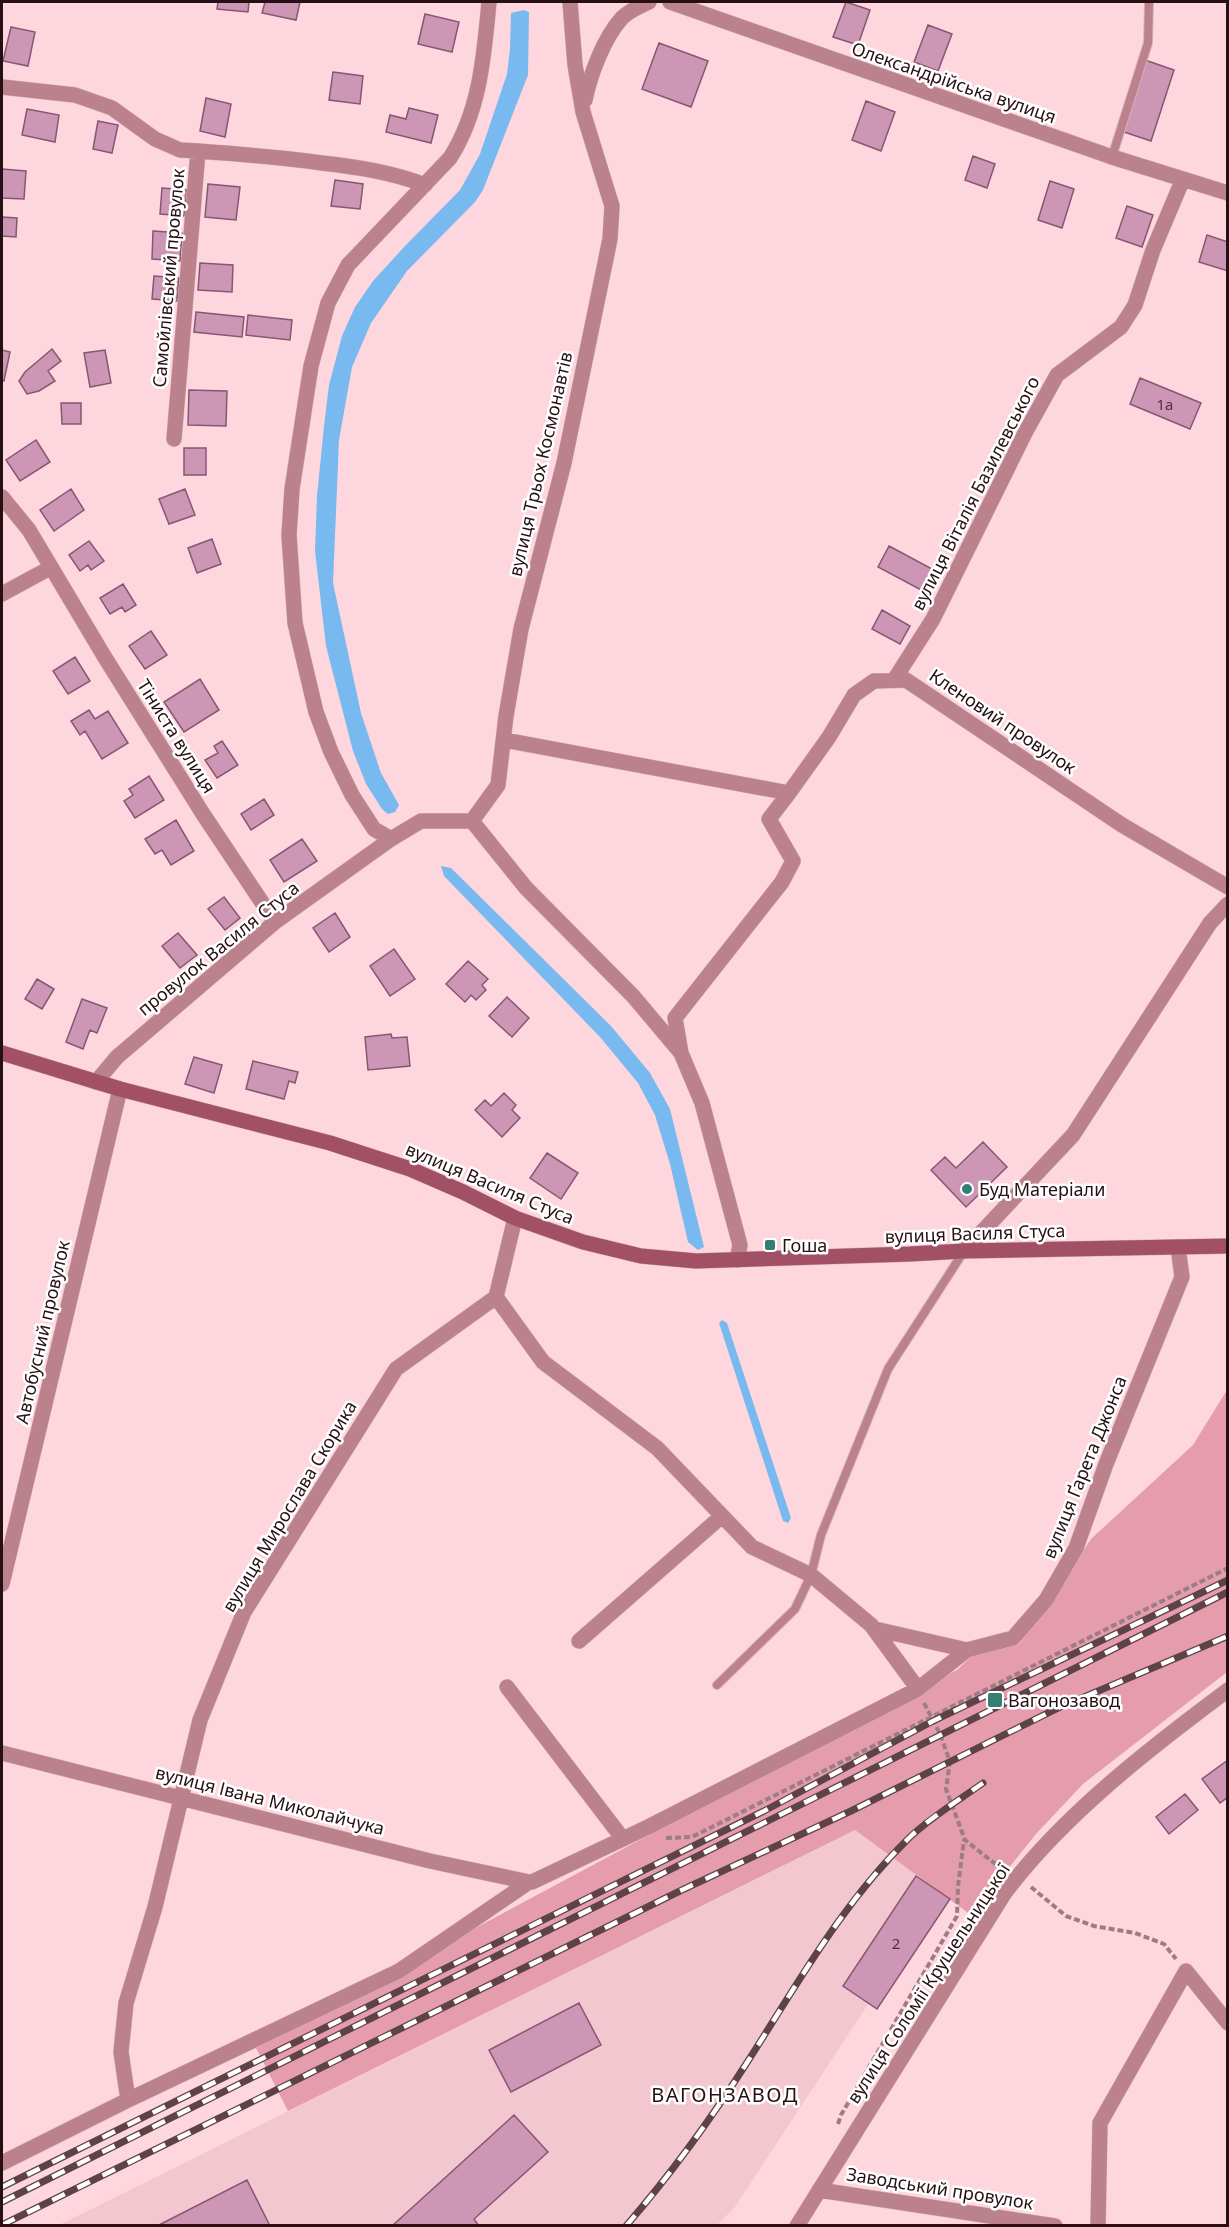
<svg xmlns="http://www.w3.org/2000/svg" width="1229" height="2227" viewBox="0 0 1229 2227" font-family="'Noto Sans',sans-serif">
	<rect width="100%" height="100%" fill="#fed7de"/>
	<!-- built -->
	<path fill="#f3c7cf" d="M 855,1830 L 941,1893 L 735,2207 L 717,2225 L 57,2226 Z"/>
	<!-- green -->
	<path fill="#e59cac" d="M 1227,1390 L 1227,1672 L 1083,1784 L 1036,1834 L 971,1915 L 855,1830 L 288,2111 L 255,2046 L 957,1670 L 974,1654 L 1019,1644 L 1091,1539 L 1193,1445 Z"/>
	<!-- water -->
	<path fill="#78b9f0" d="M 524,10 L 529,12 L 528,75 L 483,190 L 475,202 L 407,271 L 371,323 L 352,367 L 339,440 L 333,583 L 361,713 L 381,773 L 399,805 L 395,812 L 388,814 L 382,809 L 366,784 L 353,751 L 326,646 L 315,551 L 317,496 L 324,426 L 329,385 L 342,336 L 355,307 L 373,281 L 405,246 L 460,190 L 480,154 L 507,74 L 510,49 L 511,13 Z
		M 441,866 L 451,868 L 611,1026 L 650,1073 L 670,1109 L 704,1247 L 698,1250 L 688,1242 L 670,1164 L 655,1115 L 638,1083 L 600,1037 L 444,876 Z
		M 722,1320 L 727,1323 L 791,1518 L 788,1523 L 783,1521 L 719,1323 Z"/>
	<!-- building -->
	<path fill="#cc96b4" stroke="#875672" stroke-width="1.5" d="M 218,2 L 249,2 L 248,12 L 217,9 Z
		M 265,2 L 300,2 L 296,20 L 262,13 Z
		M 846,2 L 870,10 L 858,45 L 833,37 Z
		M 425,14 L 459,22 L 452,52 L 418,44 Z
		M 928,25 L 952,34 L 938,71 L 914,62 Z
		M 11,27 L 35,32 L 28,66 L 3,61 Z
		M 659,43 L 708,61 L 691,107 L 642,89 Z
		M 1145,60 L 1174,70 L 1151,141 L 1121,131 Z
		M 333,72 L 363,76 L 360,104 L 329,100 Z
		M 206,98 L 231,104 L 225,137 L 200,131 Z
		M 866,101 L 895,112 L 881,151 L 852,140 Z
		M 409,108 L 438,115 L 431,143 L 386,132 L 390,115 L 406,119 Z
		M 27,109 L 59,115 L 55,142 L 22,135 Z
		M 98,121 L 118,125 L 112,153 L 93,149 Z
		M 973,156 L 995,164 L 987,188 L 965,180 Z
		M 2,169 L 26,171 L 24,199 L 2,198 Z
		M 335,180 L 363,184 L 360,209 L 331,206 Z
		M 1050,181 L 1074,189 L 1062,228 L 1038,220 Z
		M 208,184 L 240,187 L 236,220 L 205,217 Z
		M 162,188 L 187,190 L 184,216 L 160,214 Z
		M 1127,206 L 1153,215 L 1142,247 L 1116,238 Z
		M 2,217 L 17,218 L 16,237 L 2,236 Z
		M 153,231 L 182,233 L 180,261 L 152,259 Z
		M 1207,235 L 1228,242 L 1228,271 L 1199,262 Z
		M 200,263 L 233,265 L 232,292 L 198,290 Z
		M 154,276 L 179,278 L 177,301 L 152,299 Z
		M 196,312 L 244,317 L 242,337 L 194,332 Z
		M 248,315 L 292,320 L 290,340 L 246,335 Z
		M 52,349 L 61,361 L 48,371 L 55,381 L 39,391 L 27,394 L 19,381 L 25,372 Z
		M 2,350 L 10,352 L 4,381 L 2,380 Z
		M 105,350 L 111,383 L 90,387 L 84,353 Z
		M 1140,378 L 1201,403 L 1190,429 L 1130,404 Z
		M 189,390 L 227,391 L 226,426 L 188,425 Z
		M 61,403 L 81,403 L 81,424 L 62,424 Z
		M 36,440 L 50,462 L 20,481 L 6,460 Z
		M 184,448 L 206,448 L 206,475 L 184,475 Z
		M 71,489 L 84,510 L 54,531 L 40,510 Z
		M 185,489 L 195,515 L 169,524 L 159,499 Z
		M 212,539 L 221,564 L 197,573 L 188,548 Z
		M 89,541 L 104,561 L 91,570 L 88,565 L 80,571 L 69,555 Z
		M 889,546 L 934,570 L 923,591 L 878,567 Z
		M 123,584 L 136,605 L 125,612 L 122,607 L 110,614 L 100,598 Z
		M 882,610 L 910,626 L 900,644 L 872,629 Z
		M 151,631 L 167,655 L 145,669 L 129,646 Z
		M 75,657 L 90,681 L 68,694 L 53,671 Z
		M 200,679 L 219,710 L 184,732 L 164,702 Z
		M 89,710 L 95,719 L 108,711 L 128,743 L 102,759 L 85,731 L 80,735 L 71,721 Z
		M 222,741 L 238,765 L 217,778 L 205,760 L 218,753 L 214,746 Z
		M 149,776 L 164,800 L 135,818 L 124,801 L 133,795 L 129,789 Z
		M 264,799 L 274,815 L 251,830 L 241,814 Z
		M 176,820 L 194,851 L 171,865 L 162,850 L 155,854 L 145,839 Z
		M 302,839 L 317,861 L 284,882 L 270,860 Z
		M 224,897 L 240,918 L 225,930 L 208,909 Z
		M 335,913 L 350,937 L 329,952 L 313,928 Z
		M 178,933 L 197,955 L 180,968 L 162,946 Z
		M 394,949 L 415,979 L 390,996 L 370,966 Z
		M 468,961 L 488,979 L 482,985 L 486,990 L 476,1000 L 471,995 L 465,1002 L 446,984 Z
		M 37,979 L 54,989 L 42,1009 L 25,999 Z
		M 507,997 L 529,1018 L 512,1037 L 489,1016 Z
		M 82,999 L 107,1008 L 97,1033 L 90,1030 L 83,1049 L 66,1042 Z
		M 391,1034 L 392,1038 L 407,1037 L 410,1066 L 368,1070 L 365,1037 Z
		M 194,1057 L 222,1065 L 214,1093 L 185,1084 Z
		M 253,1061 L 298,1072 L 295,1083 L 289,1081 L 284,1099 L 246,1089 Z
		M 504,1093 L 516,1105 L 512,1110 L 520,1118 L 502,1137 L 475,1110 L 485,1100 L 491,1106 Z
		M 983,1142 L 1007,1167 L 966,1207 L 931,1170 L 945,1157 L 956,1168 Z
		M 547,1153 L 578,1173 L 561,1199 L 530,1178 Z
		M 1228,1760 L 1228,1797 L 1220,1803 L 1202,1779 Z
		M 1185,1794 L 1198,1810 L 1169,1834 L 1156,1817 Z
		M 916,1876 L 950,1899 L 877,2009 L 843,1986 Z
		M 579,2003 L 601,2045 L 511,2092 L 489,2050 Z
		M 514,2115 L 548,2152 L 474,2219 L 479,2226 L 392,2226 Z
		M 247,2180 L 270,2226 L 157,2226 Z"/>
	<g fill="none" stroke-linecap="round" stroke-linejoin="round">
		<!-- service casing -->
		<g stroke="#d7b3ba" stroke-width="10">
			<path id="service" d="M 1112,157 L 1148,43 L 1149,2
				M 717,1685 L 795,1609 L 811,1575 L 821,1535 L 888,1369 L 964,1251"/>
		</g>
		<!-- minor casing -->
		<g stroke="#d7b3ba" stroke-width="16">
			<path id="minor" d="M 670,2 L 1112,157 L 1228,193
				M 2,87 L 75,95 L 112,108 L 155,139 L 180,150 L 198,151 L 174,439
				M 585,100 C 590,75 604,38 621,19 C 627,12 640,6 649,2
				M 198,151 C 239,154 280,157 322,163 C 357,167 391,172 425,185
				M 2,497 L 29,530 L 104,656 L 203,814 L 275,922
				M 2,594 L 50,568
				M 894,680 L 933,619 L 1025,433 L 1057,375 L 1121,327 L 1135,305 L 1153,250 L 1183,179
				M 504,740 L 789,793 L 829,737 L 854,695 L 874,681 L 906,680 L 1122,825 L 1228,887
				M 472,821 L 498,785 L 506,716 L 521,629 L 564,463 L 610,239 L 612,206 L 583,112 L 575,65 L 570,2
				M 472,821 L 526,888 L 633,996 L 681,1053 L 702,1103 L 740,1245 L 737,1260
				M 391,839 L 374,829 L 352,795 L 331,752 L 316,712 L 295,623 L 289,535 L 292,489 L 311,366 L 328,303 L 348,265 L 450,158 C 480,111 484,56 489,2
				M 681,1053 L 675,1018 L 782,882 L 793,861 L 769,819 L 789,793
				M 96,1082 L 117,1057 L 275,922 L 391,839 L 421,821 L 472,821
				M 515,1218 L 496,1297 L 543,1362 L 657,1448 L 752,1547 L 811,1575 L 871,1625 L 918,1689 L 967,1650 L 1013,1638 L 1046,1600 L 1076,1548 L 1106,1464 L 1182,1277 L 1178,1247
				M 964,1251 L 1073,1135 L 1210,923 L 1228,904
				M 2,1584 L 120,1089
				M 875,1629 L 967,1650
				M 579,1641 L 722,1516
				M 507,1687 L 623,1839
				M 2,1753 L 430,1861 L 529,1882
				M 128,2100 L 121,2052 L 126,2003 L 155,1907 L 200,1720 L 244,1612 L 396,1369 L 496,1297
				M 2,2163 L 128,2100 L 399,1971 L 529,1882 L 532,1882 L 648,1827 L 918,1689
				M 819,2190 L 1055,2226
				M 797,2226 L 1004,1894 C 1062,1816 1150,1748 1228,1690
				M 1098,2226 L 1100,2123 L 1186,1971 L 1228,2023"/>
		</g>
		<!-- secondary casing -->
		<g stroke="#d7b3ba" stroke-width="16">
			<path id="secondary" d="M 2,1053 L 120,1089 L 330,1143 L 410,1169 L 463,1192 L 515,1218 L 583,1242 L 641,1256 L 696,1261 L 910,1254 L 964,1251 L 1228,1246"/>
		</g>
		<!-- path -->
		<path stroke="#9c7d83" stroke-width="4" stroke-dasharray="6 3" stroke-linecap="butt" d="M 924,1703 L 940,1734 L 950,1762 L 946,1789 L 965,1840 L 994,1863 L 1005,1869
			M 666,1838 L 692,1837 L 706,1830 L 1228,1568
			M 1031,1887 L 1066,1916 L 1094,1926 L 1135,1933 L 1164,1944 L 1176,1959
			M 838,2124 L 841,2115 L 957,1916 L 958,1886 L 964,1840"/>
		<!-- service -->
		<use href="#service" stroke="#bb818d" stroke-width="8"/>
		<!-- minor -->
		<use href="#minor" stroke="#bb818d" stroke-width="15"/>
		<!-- secondary -->
		<use href="#secondary" stroke="#a25065" stroke-width="15"/>
		<!-- rail casing -->
		<g stroke="#5d4348" stroke-width="7">
			<path id="rail" d="M 2,2187 L 764,1811 L 933,1721 L 1228,1580
				M 2,2202 L 1228,1592
				M 2,2225 L 684,1889 L 851,1811 L 1058,1708 L 1228,1636
				M 626,2226 C 671,2174 711,2119 748,2061 C 798,1983 843,1902 910,1837 C 931,1817 959,1800 983,1783"/>
		</g>
		<!-- rail -->
		<use href="#rail" stroke="#fff" stroke-width="4.5" stroke-dasharray="14" stroke-linecap="butt"/>
	</g>
	<!-- markers -->
	<g fill="#367d74" stroke="#fff" stroke-width="2">
		<circle cx="967" cy="1189" r="6"/>
		<rect x="764" y="1239" width="12" height="12" rx="3"/>
		<rect x="987" y="1692" width="16" height="16" rx="3"/>
	</g>
	<g text-anchor="middle" dominant-baseline="central" stroke-width="5" stroke-linejoin="round" paint-order="stroke">
		<!-- number labels -->
		<g font-size="15" fill="#50323d">
			<text x="1165" y="404">1а</text>
			<text x="896" y="1943">2</text>
		</g>
		<!-- street labels -->
		<g font-size="18" fill="#261015" stroke="#fff">
			<text transform="translate(954 82) rotate(19)">Олександрійська вулиця</text>
			<text transform="translate(168 278) rotate(-85)">Самойлівський провулок</text>
			<text transform="translate(540 464) rotate(-77)">вулиця Трьох Космонавтів</text>
			<text transform="translate(975 493) rotate(-63)">вулиця Віталія Базилевського</text>
			<text transform="translate(1003 721) rotate(34)">Кленовий провулок</text>
			<text transform="translate(177 736) rotate(58)">Тіниста вулиця</text>
			<text transform="translate(218 948) rotate(-39)">провулок Василя Стуса</text>
			<text transform="translate(490 1183) rotate(23)">вулиця Василя Стуса</text>
			<text transform="translate(975 1233) rotate(-2)">вулиця Василя Стуса</text>
			<text transform="translate(42 1332) rotate(-77)">Автобусний провулок</text>
			<text transform="translate(1084 1467) rotate(-68)">вулиця Ґарета Джонса</text>
			<text transform="translate(289 1506) rotate(-59)">вулиця Мирослава Скорика</text>
			<text transform="translate(270 1800) rotate(14)">вулиця Івана Миколайчука</text>
			<text transform="translate(928 1983) rotate(-57)">вулиця Соломії Крушельницької</text>
			<text transform="translate(940 2188) rotate(9)">Заводський провулок</text>
		</g>
		<!-- poi labels -->
		<g font-size="18" fill="#261015" stroke="#fff" text-anchor="start">
			<text x="979" y="1189">Буд Матерiали</text>
			<text x="782" y="1245">Гоша</text>
			<text x="1008" y="1700">Вагонозавод</text>
		</g>
		<!-- neighbourhood labels -->
		<g font-size="20" letter-spacing="1.5" fill="#261015" stroke="#fff">
			<text x="725" y="2094">ВАГОНЗАВОД</text>
		</g>
	</g>
	<!-- border -->
	<rect width="1229" height="2227" fill="none" stroke="#261015" stroke-width="6"/>
</svg>
